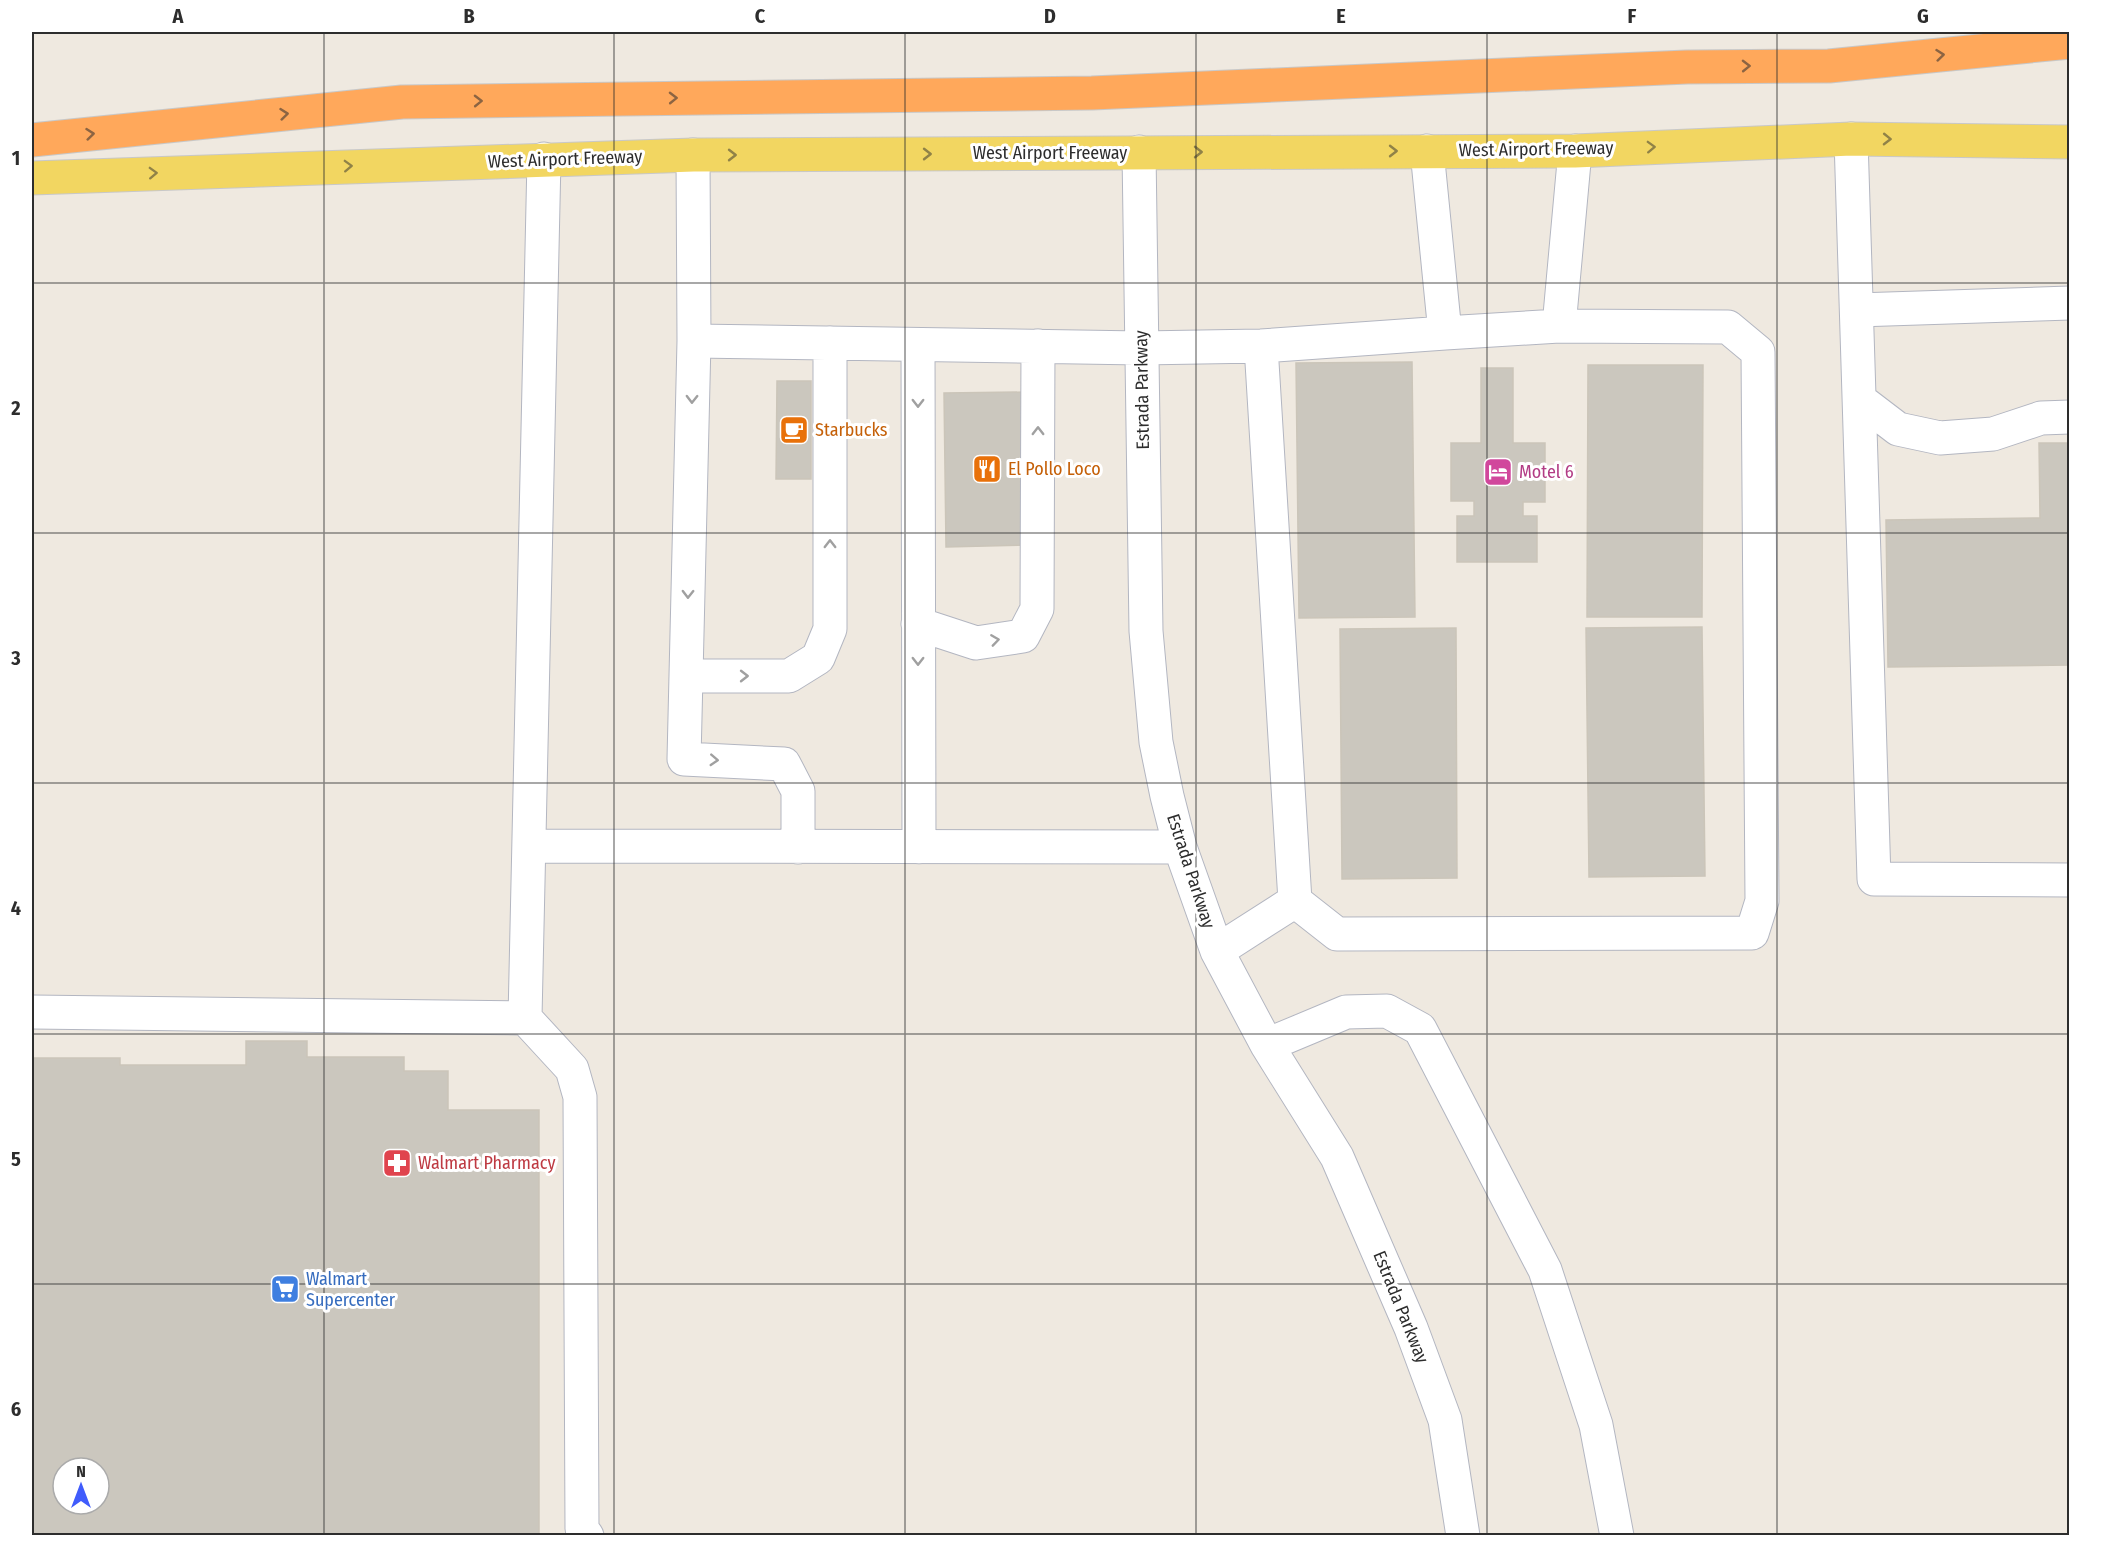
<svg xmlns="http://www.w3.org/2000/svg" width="2101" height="1567" viewBox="0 0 2101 1567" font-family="'Fira Sans Condensed',sans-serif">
	<rect width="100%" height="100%" fill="#efe9e0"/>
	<!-- building -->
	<path fill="#cbc7be" stroke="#cbc5b9" stroke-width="1.5" fill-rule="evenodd" d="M 1412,362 L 1415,617 L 1299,618 L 1296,363 Z
		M 1588,365 L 1703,365 L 1702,617 L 1587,617 Z
		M 1481,368 L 1513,368 L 1513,443 L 1545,443 L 1545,502 L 1523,502 L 1523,516 L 1537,516 L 1537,562 L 1457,562 L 1457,516 L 1474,516 L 1474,501 L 1451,501 L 1451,443 L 1481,443 Z
		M 777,381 L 811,381 L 811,479 L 776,479 Z
		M 1027,392 L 1030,545 L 946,547 L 944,393 Z
		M 2039,443 L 2070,443 L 2070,665 L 1888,667 L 1886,520 L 2040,518 Z
		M 1702,627 L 1705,876 L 1589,877 L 1586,628 Z
		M 1456,628 L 1457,878 L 1342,879 L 1340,629 Z
		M 246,1041 L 307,1041 L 307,1057 L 404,1057 L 404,1071 L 448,1071 L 448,1110 L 539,1110 L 539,1536 L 32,1536 L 32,1058 L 120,1058 L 120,1065 L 246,1065 ZM 63,1468 L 99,1468 L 99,1504 L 63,1504 Z"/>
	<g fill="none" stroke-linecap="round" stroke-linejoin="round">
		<!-- minor casing -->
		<g stroke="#b3b6c1" stroke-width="35">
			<path id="minor" d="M 1851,139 L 1874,879 L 2070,880
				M 1139,152 L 1146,631 L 1156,742 L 1167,796 L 1180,847 L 1217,951 L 1267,1045 L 1337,1157 L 1411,1328 L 1445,1420 L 1463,1536
				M 693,155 L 694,341 L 684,759 L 784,764 L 798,791 L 798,847
				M 544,159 L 525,1018 L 572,1069 L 580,1097 L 582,1529 L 587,1536
				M 1857,310 L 2070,303
				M 1445,333 L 1559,326
				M 694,341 L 1141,348 L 1261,346 L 1445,333 L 1427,151
				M 918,345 L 919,847
				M 1860,400 L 1898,429 L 1940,438 L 1993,434 L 2041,418 L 2070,417
				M 918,624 L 976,643 L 1023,636 L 1037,609 L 1038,346
				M 686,676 L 789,676 L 818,658 L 830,629 L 830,343
				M 529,846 L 1180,847
				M 1295,901 L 1337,934 L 1752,933 L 1762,901 L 1758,352 L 1728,327 L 1559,326 L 1575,151
				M 1217,951 L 1295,901 L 1261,346
				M 32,1012 L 525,1018
				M 1267,1045 L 1346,1012 L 1387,1011 L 1420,1029 L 1545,1270 L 1596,1425 L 1617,1536"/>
		</g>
		<!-- major casing -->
		<g stroke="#c8c8c8" stroke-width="35">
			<path id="major" d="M 32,178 L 693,155 L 1575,151 L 1851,139 L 2070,142"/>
		</g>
		<!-- highway casing -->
		<g stroke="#c8c8c8" stroke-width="35">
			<path id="highway" d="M 32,140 L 402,102 L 1092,93 L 1687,67 L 1829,66 L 2070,42"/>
		</g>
		<!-- minor -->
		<use href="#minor" stroke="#fff" stroke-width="33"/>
		<!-- major -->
		<use href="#major" stroke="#f2d661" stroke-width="33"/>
		<!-- highway -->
		<use href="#highway" stroke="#ffa85b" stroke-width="33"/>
	</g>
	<!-- one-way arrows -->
	<defs><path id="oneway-chevron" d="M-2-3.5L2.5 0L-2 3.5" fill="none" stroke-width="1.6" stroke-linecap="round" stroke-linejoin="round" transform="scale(1.5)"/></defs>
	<g stroke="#8c6442">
		<use href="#oneway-chevron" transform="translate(1940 55) rotate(-6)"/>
		<use href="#oneway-chevron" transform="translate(1746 66) rotate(-1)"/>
		<use href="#oneway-chevron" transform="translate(673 98) rotate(-1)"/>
		<use href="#oneway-chevron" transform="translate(478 101) rotate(-1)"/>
		<use href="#oneway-chevron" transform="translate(284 114) rotate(-6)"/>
		<use href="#oneway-chevron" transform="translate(90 134) rotate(-6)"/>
	</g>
	<g stroke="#908247">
		<use href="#oneway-chevron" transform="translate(1887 139) rotate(1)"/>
		<use href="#oneway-chevron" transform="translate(1651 147) rotate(-2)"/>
		<use href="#oneway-chevron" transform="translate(1393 151)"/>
		<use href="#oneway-chevron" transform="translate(1198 152)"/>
		<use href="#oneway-chevron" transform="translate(927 154)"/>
		<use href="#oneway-chevron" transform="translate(732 155)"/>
		<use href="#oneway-chevron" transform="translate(348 166) rotate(-2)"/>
		<use href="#oneway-chevron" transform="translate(153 173) rotate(-2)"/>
	</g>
	<g stroke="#a0a0a0">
		<use href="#oneway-chevron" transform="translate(692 399) rotate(91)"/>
		<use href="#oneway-chevron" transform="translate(918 403) rotate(90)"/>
		<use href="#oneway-chevron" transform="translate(1038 431) rotate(-90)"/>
		<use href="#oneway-chevron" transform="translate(830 544) rotate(-90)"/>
		<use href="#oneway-chevron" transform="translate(688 594) rotate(91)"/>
		<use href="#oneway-chevron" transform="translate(995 640) rotate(-8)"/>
		<use href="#oneway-chevron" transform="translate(918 661) rotate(90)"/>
		<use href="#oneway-chevron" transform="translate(744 676)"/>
		<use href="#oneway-chevron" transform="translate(714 760) rotate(3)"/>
	</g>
	<!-- grid -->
	<path fill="none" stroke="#2d2d2d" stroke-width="1.5" stroke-opacity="0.55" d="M 324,32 L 324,1536M 614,32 L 614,1536M 905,32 L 905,1536M 1196,32 L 1196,1536M 1487,32 L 1487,1536M 1777,32 L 1777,1536M 32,283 L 2070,283M 32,533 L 2070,533M 32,783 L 2070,783M 32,1034 L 2070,1034M 32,1284 L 2070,1284"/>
	<!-- icons -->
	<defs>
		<g id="cafe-square" transform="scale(1.5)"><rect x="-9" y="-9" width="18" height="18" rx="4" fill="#e8710a" stroke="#fff"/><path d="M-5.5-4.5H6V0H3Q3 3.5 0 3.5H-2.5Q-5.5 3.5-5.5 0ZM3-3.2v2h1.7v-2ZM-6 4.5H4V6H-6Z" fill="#fff"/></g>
		<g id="restaurant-square" transform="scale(1.5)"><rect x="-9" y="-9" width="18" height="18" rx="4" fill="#e8710a" stroke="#fff"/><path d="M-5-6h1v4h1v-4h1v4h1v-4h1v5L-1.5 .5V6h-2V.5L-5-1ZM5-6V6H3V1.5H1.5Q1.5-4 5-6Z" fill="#fff"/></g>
		<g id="hotel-square" transform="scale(1.5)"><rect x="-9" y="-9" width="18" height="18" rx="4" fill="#d1479c" stroke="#fff"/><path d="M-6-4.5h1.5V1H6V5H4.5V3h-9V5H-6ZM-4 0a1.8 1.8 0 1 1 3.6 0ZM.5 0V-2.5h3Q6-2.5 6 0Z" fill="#fff"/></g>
		<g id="pharmacy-square" transform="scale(1.5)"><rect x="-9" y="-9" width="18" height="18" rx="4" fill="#e0444e" stroke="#fff"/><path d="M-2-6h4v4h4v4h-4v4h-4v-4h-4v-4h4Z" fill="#fff"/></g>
		<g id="supermarket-square" transform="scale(1.5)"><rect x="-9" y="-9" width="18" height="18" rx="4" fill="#3f7fe0" stroke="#fff"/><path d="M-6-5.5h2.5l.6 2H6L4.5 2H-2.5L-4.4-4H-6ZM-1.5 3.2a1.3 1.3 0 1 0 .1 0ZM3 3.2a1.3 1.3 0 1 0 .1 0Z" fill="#fff"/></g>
	</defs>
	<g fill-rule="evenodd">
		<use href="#cafe-square" x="794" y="430"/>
		<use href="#restaurant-square" x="987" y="469"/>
		<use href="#hotel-square" x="1498" y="472"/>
		<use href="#pharmacy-square" x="397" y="1163"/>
		<use href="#supermarket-square" x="285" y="1289"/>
	</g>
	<g text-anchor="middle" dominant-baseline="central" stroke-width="6" stroke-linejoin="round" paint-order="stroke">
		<!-- street labels -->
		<g font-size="18" fill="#2d2d2d" stroke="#fff">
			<text transform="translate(1536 149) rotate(-1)">West Airport Freeway</text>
			<text x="1050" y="153">West Airport Freeway</text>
			<text transform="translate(565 159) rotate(-2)">West Airport Freeway</text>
			<text transform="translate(1142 390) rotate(-91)">Estrada Parkway</text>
			<text transform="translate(1191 871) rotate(72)">Estrada Parkway</text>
			<text transform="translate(1401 1307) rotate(68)">Estrada Parkway</text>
		</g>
		<!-- food labels -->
		<g font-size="18" fill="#c56008" stroke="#fff" text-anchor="start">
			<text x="815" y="430">Starbucks</text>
			<text x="1008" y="469">El Pollo Loco</text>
		</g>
		<!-- hotel labels -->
		<g font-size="18" fill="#b23c85" stroke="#fff" text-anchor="start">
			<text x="1519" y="472">Motel 6</text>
		</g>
		<!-- health labels -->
		<g font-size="18" fill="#be3a42" stroke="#fff" text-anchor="start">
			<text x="418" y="1163">Walmart Pharmacy</text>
		</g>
		<!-- shop labels -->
		<g font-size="18" fill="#366cbe" stroke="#fff" text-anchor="start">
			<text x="306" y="1279">Walmart<tspan x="306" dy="21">Supercenter</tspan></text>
		</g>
	</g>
	<!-- border -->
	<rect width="2101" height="1567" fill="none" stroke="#ffffff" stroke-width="66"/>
	<!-- north arrow -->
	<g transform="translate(81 1486)"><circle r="28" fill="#ffffff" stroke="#ababab" stroke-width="1.5"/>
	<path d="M0-4.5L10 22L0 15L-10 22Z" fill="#405cfc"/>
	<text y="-9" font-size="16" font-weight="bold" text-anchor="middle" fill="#2d2d2d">N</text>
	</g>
	<rect x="33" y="33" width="2035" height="1501" fill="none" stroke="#2d2d2d" stroke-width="2"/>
	<g font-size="20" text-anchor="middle" font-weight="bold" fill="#2d2d2d">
		<text x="178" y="23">A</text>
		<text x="469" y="23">B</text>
		<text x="760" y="23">C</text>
		<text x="1050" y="23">D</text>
		<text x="1341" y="23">E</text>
		<text x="1632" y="23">F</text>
		<text x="1923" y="23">G</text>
		<text x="16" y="165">1</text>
		<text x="16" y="415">2</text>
		<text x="16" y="665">3</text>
		<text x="16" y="915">4</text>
		<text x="16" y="1166">5</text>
		<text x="16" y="1416">6</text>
	</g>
</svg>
